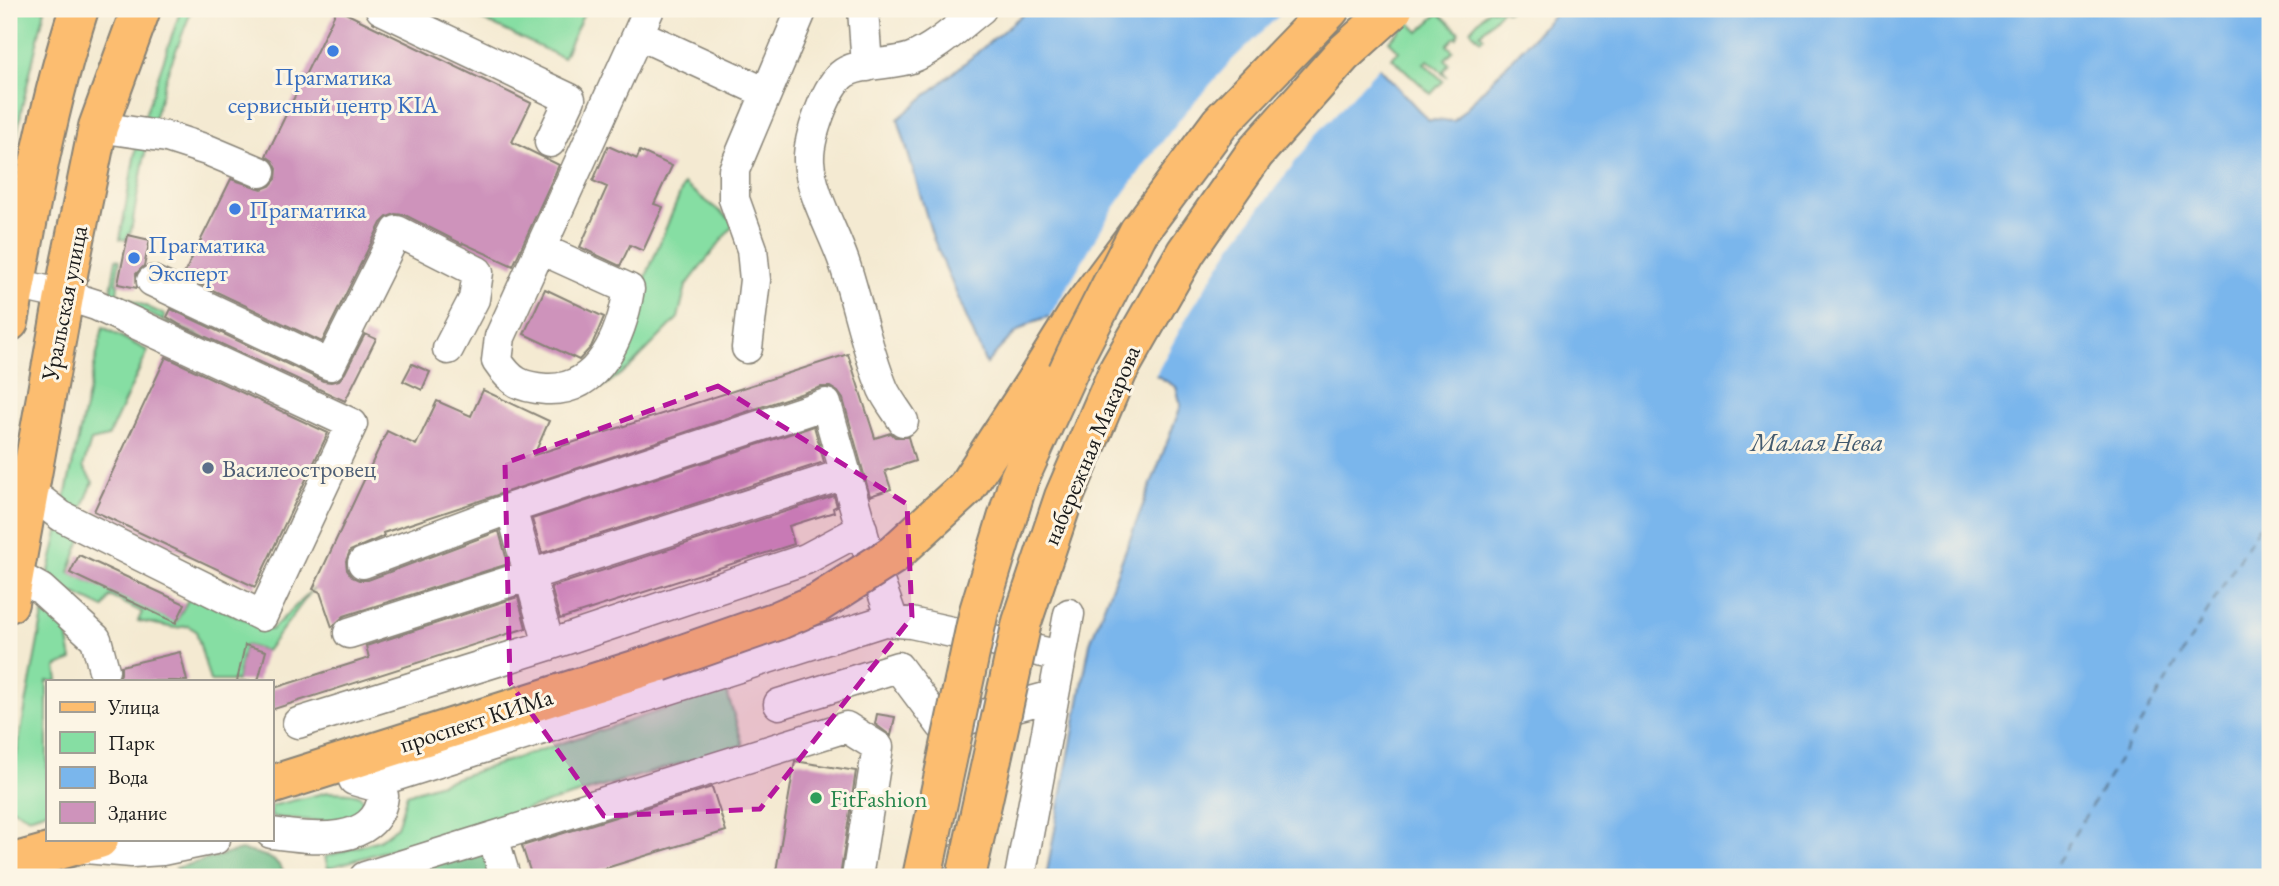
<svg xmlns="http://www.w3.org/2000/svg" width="2279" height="886" viewBox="0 0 2279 886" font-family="'EB Garamond',serif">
	<rect width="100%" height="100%" fill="#fcf5e5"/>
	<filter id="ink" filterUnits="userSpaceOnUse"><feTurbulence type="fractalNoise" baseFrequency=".0143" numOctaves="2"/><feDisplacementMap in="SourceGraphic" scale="14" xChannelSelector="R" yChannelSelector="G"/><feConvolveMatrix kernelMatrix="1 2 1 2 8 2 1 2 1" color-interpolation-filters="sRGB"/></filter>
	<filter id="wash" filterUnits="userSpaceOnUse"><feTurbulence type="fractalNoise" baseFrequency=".00686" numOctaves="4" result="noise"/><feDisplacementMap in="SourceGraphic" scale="28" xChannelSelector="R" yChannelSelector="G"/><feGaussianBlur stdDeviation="1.57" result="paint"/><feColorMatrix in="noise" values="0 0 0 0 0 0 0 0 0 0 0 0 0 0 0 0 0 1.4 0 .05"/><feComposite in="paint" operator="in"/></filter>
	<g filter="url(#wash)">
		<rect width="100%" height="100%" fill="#f4ead2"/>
		<!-- green -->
		<path fill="#86dea3" stroke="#517d60" stroke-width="2" d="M 9,9 L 45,9 L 22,107 L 9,180 Z
			M 181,9 L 192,9 L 167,74 L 152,126 L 142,124 Z
			M 460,9 L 586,9 L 563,58 Z
			M 1489,9 L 1510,9 L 1507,12 L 1503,9 L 1480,34 L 1484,37 L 1481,40 L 1470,30 Z
			M 1439,13 L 1459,32 L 1457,38 L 1455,37 L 1447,45 L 1453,51 L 1445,59 L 1449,64 L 1443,71 L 1447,77 L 1428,60 L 1424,63 L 1443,81 L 1431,94 L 1392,58 L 1399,51 L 1389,41 L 1409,22 L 1419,32 Z
			M 136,147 L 146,148 L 131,231 L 126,240 L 120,239 Z
			M 684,184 L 735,223 L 686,286 L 678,318 L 628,369 L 601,388 L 625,355 L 640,291 Z
			M 116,259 L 120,260 L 116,283 L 118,284 L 117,293 L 165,315 L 163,320 L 322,392 L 110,297 Z
			M 103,327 L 148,351 L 108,437 L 91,441 L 83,467 L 93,482 L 80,514 L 62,511 Z
			M 60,524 L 82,537 L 69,572 L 176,622 L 190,596 L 271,630 L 313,589 L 266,651 L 245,645 L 237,681 L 210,681 L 196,631 L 188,626 L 175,628 L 138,621 L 142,612 L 110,596 L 104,608 L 58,586 L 49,571 Z
			M 43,614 L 66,628 L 72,660 L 56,667 L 58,681 L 47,681 L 47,811 L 29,817 L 11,808 L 9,795 Z
			M 726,689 L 743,745 L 328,868 L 325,857 L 379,840 L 397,827 L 407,794 Z
			M 328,792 C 350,794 365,788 369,814 L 339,823 L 271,817 L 271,806 Z"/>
		<!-- forest -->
		<path fill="#6cbd89" stroke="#446c52" stroke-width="2" d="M 479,845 L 495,877 L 377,877 Z
			M 241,850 C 260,854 279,856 286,877 L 179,877 L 176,868 Z"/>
		<!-- water -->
		<path fill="#7ab6ec" stroke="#4b6984" stroke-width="2" d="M 1029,9 L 1325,9 L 1428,120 L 1454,121 L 1559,9 L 2270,9 L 2270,877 L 1046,877 L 1090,643 L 1181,406 L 1176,387 L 1054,316 C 1021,321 1008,340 986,364 L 933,238 L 898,119 Z"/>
		<!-- pier -->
		<path fill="#f4ead2" d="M 1286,9 L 1330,9 L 1381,65 L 1315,136 L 1232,245 L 1188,315 L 1154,378 L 1054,320 L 1047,321 L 1110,214 L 1145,164 L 1184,114 L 1232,60 Z"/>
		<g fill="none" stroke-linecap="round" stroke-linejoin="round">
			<!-- ferry -->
			<path stroke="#425a6f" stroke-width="2" stroke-dasharray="9 7" stroke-linecap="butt" d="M 2049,877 L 2270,507"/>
		</g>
		<g id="blocks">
			<!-- building -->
			<path fill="#ce93bb" d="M 337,9 L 531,103 L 512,142 L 559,165 L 513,266 L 463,243 L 462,244 L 405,215 L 395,214 L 387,217 L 381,223 L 322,342 L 183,276 L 231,179 L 262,189 L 270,186 L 276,179 L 277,169 L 273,161 L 266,156 Z
				M 608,146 L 637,159 L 640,151 L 672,166 L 654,204 L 663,207 L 643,251 L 630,245 L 620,266 L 580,247 L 607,187 L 593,181 Z
				M 128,235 L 150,240 L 144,266 L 136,274 L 137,288 L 118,284 Z
				M 545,289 L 604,317 L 591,347 L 579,360 L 524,334 Z
				M 171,309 L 323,381 L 331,382 L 339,380 L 345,373 L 365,334 L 376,339 L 345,401 L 180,325 L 167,317 Z
				M 848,354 L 875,438 L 891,433 L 895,437 L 908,437 L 910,444 L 915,461 L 885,471 L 891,489 L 870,496 L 843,399 L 838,392 L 830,387 L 821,387 L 383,533 L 384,536 L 350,551 L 346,561 L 347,570 L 352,577 L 359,580 L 368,580 L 499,531 L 508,564 L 344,616 L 332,627 L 320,592 L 313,589 L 387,431 L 416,445 L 437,401 L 471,416 L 483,390 L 549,421 L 534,455 Z
				M 166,357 L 328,433 L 255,587 L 94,511 Z
				M 412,364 L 430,372 L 422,390 L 403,381 Z
				M 814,426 L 824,462 L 542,553 L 532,519 Z
				M 834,496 L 837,506 L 833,508 L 834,512 L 789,526 L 794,544 L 560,619 L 551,587 Z
				M 79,555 L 185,604 L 176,623 L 70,573 Z
				M 518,597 L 526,628 L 271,710 L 271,689 L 369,658 L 366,646 Z
				M 245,645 L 266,651 L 258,681 L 237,681 Z
				M 180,652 L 187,681 L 117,681 L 121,674 L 121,666 Z
				M 877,714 L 895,717 L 891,736 L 875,724 Z
				M 795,761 L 856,771 L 840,877 L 775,877 Z
				M 712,787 L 726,831 L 577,877 L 532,877 L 522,846 Z"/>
		</g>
	</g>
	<g filter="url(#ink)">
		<use href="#blocks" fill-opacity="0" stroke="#888377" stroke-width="2"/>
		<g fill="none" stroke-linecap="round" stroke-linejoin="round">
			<!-- minor casing -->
			<g stroke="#888377" stroke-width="33">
				<path id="minor" d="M 381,9 L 570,99 L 550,142
					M 863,9 L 867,66
					M 638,34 L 766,93
					M 98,127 L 167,137 L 210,151 L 260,172
					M 541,249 L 629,289 C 622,333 600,392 546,389 C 520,387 511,382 497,361 L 500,337 L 638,34 L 649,9
					M 152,281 L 330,365 L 397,231 L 478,272 L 474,299 L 448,349
					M 15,284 L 65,295 L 96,305 L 352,424 L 262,616 L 61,516 L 29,491
					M 747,348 L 755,280 L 752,249 L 734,199 L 734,170 L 802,9
					M 903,421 C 897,411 888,400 883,389 C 866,348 858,304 844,262 C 833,230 811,194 809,161 C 808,139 826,85 844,73 C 860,62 892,65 911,58 C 937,48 960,25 981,9
					M 511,508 L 549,645
					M 363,563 L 511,508 L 826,404 L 865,542 L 893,621
					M 14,574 L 41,589 L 96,639 L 104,670
					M 349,633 L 845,474
					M 779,704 L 898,667 L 942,726 L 1053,696
					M 298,723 L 549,645 L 806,559 L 862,529
					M 369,784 L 884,621 L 911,623 L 1061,656
					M 271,833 C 308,838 377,848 383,796 L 375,786 L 354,780
					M 493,837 L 846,727 L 878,747 L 857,877
					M 74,847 L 132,852 L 162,850 L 215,839
					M 365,877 L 493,837 L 505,877
					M 1020,877 L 1069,614"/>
			</g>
			<!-- major casing -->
			<g stroke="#888377" stroke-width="42">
				<path id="major" d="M 9,322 C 28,217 46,111 79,9
					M 1037,379 L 1077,315 L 1220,123 L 1330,9
					M 9,603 L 69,269 L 98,127 L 141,9
					M 271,785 L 660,662
					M 9,864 L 99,839"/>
			</g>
			<!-- minor -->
			<use href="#minor" stroke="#fff" stroke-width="30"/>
			<!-- major -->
			<use href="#major" stroke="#fcbd6f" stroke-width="38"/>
			<!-- major-bridge casing -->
			<g stroke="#888377" stroke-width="42" stroke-linecap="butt">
				<path id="major-bridge" d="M 660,662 L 777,621 L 818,603 L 893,555 L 966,488 L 1037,379
					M 922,877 L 979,611 L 1019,479 L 1076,354 L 1139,231
					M 966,877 L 1022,622 L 1064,497 L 1118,371 L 1186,252 L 1255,153 L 1342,55 L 1393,9"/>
			</g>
			<!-- major-bridge -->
			<use href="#major-bridge" stroke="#fcbd6f" stroke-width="38"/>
		</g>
	</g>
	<!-- marked area -->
	<path fill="#b5179e" fill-opacity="0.2" stroke="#b5179e" stroke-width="5" stroke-dasharray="14 9" stroke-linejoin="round" d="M 718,386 L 907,504 L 912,617 L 760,809 L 604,816 L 510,683 L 505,463 Z"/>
	<!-- markers -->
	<g fill="#3f7fe0" stroke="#fcf5e5" stroke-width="2.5">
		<circle cx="333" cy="51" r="7"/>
		<circle cx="235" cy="209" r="7"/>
		<circle cx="134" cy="258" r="7"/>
	</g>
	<circle fill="#5c6f8a" stroke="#fcf5e5" stroke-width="2.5" cx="208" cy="468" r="7"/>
	<circle fill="#2e9e5b" stroke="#fcf5e5" stroke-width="2.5" cx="816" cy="798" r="7"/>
	<g text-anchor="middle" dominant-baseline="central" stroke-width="6" stroke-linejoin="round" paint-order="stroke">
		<!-- shop labels -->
		<g font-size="24" fill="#366cbe" stroke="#fcf5e5" text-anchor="start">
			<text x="333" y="76" text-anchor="middle">Прагматика<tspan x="333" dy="28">сервисный центр KIA</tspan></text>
			<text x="249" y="209">Прагматика</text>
			<text x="148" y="244">Прагматика<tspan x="148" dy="28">Эксперт</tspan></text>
		</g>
		<!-- street labels -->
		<g font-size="24" fill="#1c1c1c" stroke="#fcf5e5">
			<text transform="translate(64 303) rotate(-79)">Уральская улица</text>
			<text transform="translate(1091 445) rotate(-67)">набережная Макарова</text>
			<text transform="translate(476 720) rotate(-18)">проспект КИМа</text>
		</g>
		<!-- service labels -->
		<g font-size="24" fill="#4e5e75" stroke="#fcf5e5" text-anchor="start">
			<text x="222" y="468">Василеостровец</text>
		</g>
		<!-- leisure labels -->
		<g font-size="24" fill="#27864d" stroke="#fcf5e5" text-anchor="start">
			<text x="830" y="798">FitFashion</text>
		</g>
		<!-- water labels -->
		<g font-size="26" font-style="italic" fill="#425a6f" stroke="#fcf5e5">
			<text x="1817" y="442">Малая Нева</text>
		</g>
	</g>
	<!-- margin -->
	<rect width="2279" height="886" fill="none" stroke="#fcf5e5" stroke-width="35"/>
	<!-- legend -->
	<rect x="46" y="680" width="228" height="161" fill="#fcf5e5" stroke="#a29e95" stroke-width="2"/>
	<rect x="60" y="702" width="35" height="10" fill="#fcbd6f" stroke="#a29e95" stroke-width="2"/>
	<text x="108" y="714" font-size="21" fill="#1c1c1c">Улица</text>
	<rect x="60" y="732" width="35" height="21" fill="#86dea3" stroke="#a29e95" stroke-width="2"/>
	<text x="108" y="750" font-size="21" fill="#1c1c1c">Парк</text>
	<rect x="60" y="767" width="35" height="21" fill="#7ab6ec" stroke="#a29e95" stroke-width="2"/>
	<text x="108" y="784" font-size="21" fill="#1c1c1c">Вода</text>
	<rect x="60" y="802" width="35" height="21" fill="#ce93bb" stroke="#a29e95" stroke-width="2"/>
	<text x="108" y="820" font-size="21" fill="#1c1c1c">Здание</text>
</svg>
